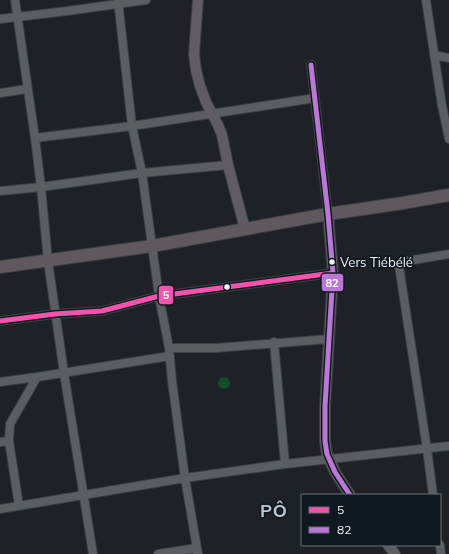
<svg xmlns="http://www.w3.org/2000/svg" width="449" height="554" viewBox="0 0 449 554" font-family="Mulish,sans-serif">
	<rect width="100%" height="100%" fill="#1e2226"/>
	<!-- garden -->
	<path fill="#134d2a" d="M218 383a6 6 0 1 1 12 0a6 6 0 1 1-12 0Z"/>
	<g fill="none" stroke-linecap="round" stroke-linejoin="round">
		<!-- minor casing -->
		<g stroke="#3a3e42" stroke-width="10">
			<path id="minor" d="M 15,0 L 35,138 L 41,187 L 48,261 L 64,373 L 93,554
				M 118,0 L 132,126 L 142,173 L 159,296 L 169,348 L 172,381 L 185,478 L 198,554
				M 426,0 L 442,106 L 449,139
				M 0,19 L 67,11 L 146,0
				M 434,55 L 449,58
				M 311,65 L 328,214
				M 0,93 L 27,89
				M 35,138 L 132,126 L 315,98
				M 0,191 L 41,187 L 142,173 L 228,165
				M 0,321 L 55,314 L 102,311 L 159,296 L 333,273
				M 274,342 L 285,464
				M 169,348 L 216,348 L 329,339
				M 0,382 L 37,377 L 170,356
				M 0,442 L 9,441
				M 433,495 L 427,449 L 399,266 L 401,262 L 449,254
				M 19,506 L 9,441 L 10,424 L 37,377
				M 0,509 L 185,478 L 285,464 L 449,446
				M 440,545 L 441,554
				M 158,554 L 197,548"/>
		</g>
		<!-- major casing -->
		<g stroke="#3a3e42" stroke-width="12">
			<path id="major" d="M 198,0 L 194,54 L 196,70 L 200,86 L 206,102 L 218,125 L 222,135 L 228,165 L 245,229
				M 328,214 L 333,273 L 325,406 L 325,441 L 327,454 L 335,472 L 350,495
				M 388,545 L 395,554"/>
		</g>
		<!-- highway casing -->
		<g stroke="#3a3e42" stroke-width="14">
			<path id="highway" d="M 0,267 L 152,246 L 328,214 L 403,203 L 449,195"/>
		</g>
		<!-- minor -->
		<use href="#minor" stroke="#5b5e61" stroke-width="8"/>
		<!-- major -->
		<use href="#major" stroke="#605d62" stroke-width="10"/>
		<!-- highway -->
		<use href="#highway" stroke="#5f595d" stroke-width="12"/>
		<!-- bus-1 casing -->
		<g stroke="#111920" stroke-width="8">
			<path id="bus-1" d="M 0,321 L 55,314 L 102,311 L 159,296 L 333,273"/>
		</g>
		<!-- bus-2 casing -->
		<g stroke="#111920" stroke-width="8">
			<path id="bus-2" d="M 311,65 L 328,214 L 333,273 L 325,406 L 325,441 L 327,454 L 335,472 L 350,495"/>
		</g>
		<!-- bus-1 -->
		<use href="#bus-1" stroke="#f653ac" stroke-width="5"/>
		<!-- bus-2 -->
		<use href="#bus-2" stroke="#ba77d6" stroke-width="5"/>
	</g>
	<!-- markers -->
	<g fill="#f0f5fa" stroke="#111920" stroke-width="1.5">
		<circle cx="332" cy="262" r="3.5"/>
		<circle cx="227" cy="287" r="3.5"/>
	</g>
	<g text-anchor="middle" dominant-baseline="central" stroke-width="3.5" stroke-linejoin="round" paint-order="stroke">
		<!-- bus labels -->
		<g font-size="13" fill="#f0f5fa" stroke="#111920" text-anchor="start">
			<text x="340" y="262">Vers Tiébélé</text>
		</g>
		<!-- district labels -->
		<g font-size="18" font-weight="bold" letter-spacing="1" fill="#bcc7d0" stroke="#111920">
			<text x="274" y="510">PÔ</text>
		</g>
	</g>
	<g stroke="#111920" stroke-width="1.5">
		<rect x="321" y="273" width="23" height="19" rx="4" fill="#ba77d6"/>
		<rect x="158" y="285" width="16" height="20" rx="4" fill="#f653ac"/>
	</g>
	<g font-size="11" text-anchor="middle" font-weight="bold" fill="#fff">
		<text x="332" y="287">82</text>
		<text x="166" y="299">5</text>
	</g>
	<!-- legend -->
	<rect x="301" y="494" width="140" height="52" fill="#111920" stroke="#6a7177"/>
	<rect x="309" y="507" width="20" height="6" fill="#f653ac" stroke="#6a7177"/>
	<text x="337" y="514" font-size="12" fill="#f0f5fa">5</text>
	<rect x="309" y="527" width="20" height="6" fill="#ba77d6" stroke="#6a7177"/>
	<text x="337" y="534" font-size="12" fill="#f0f5fa">82</text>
</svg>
